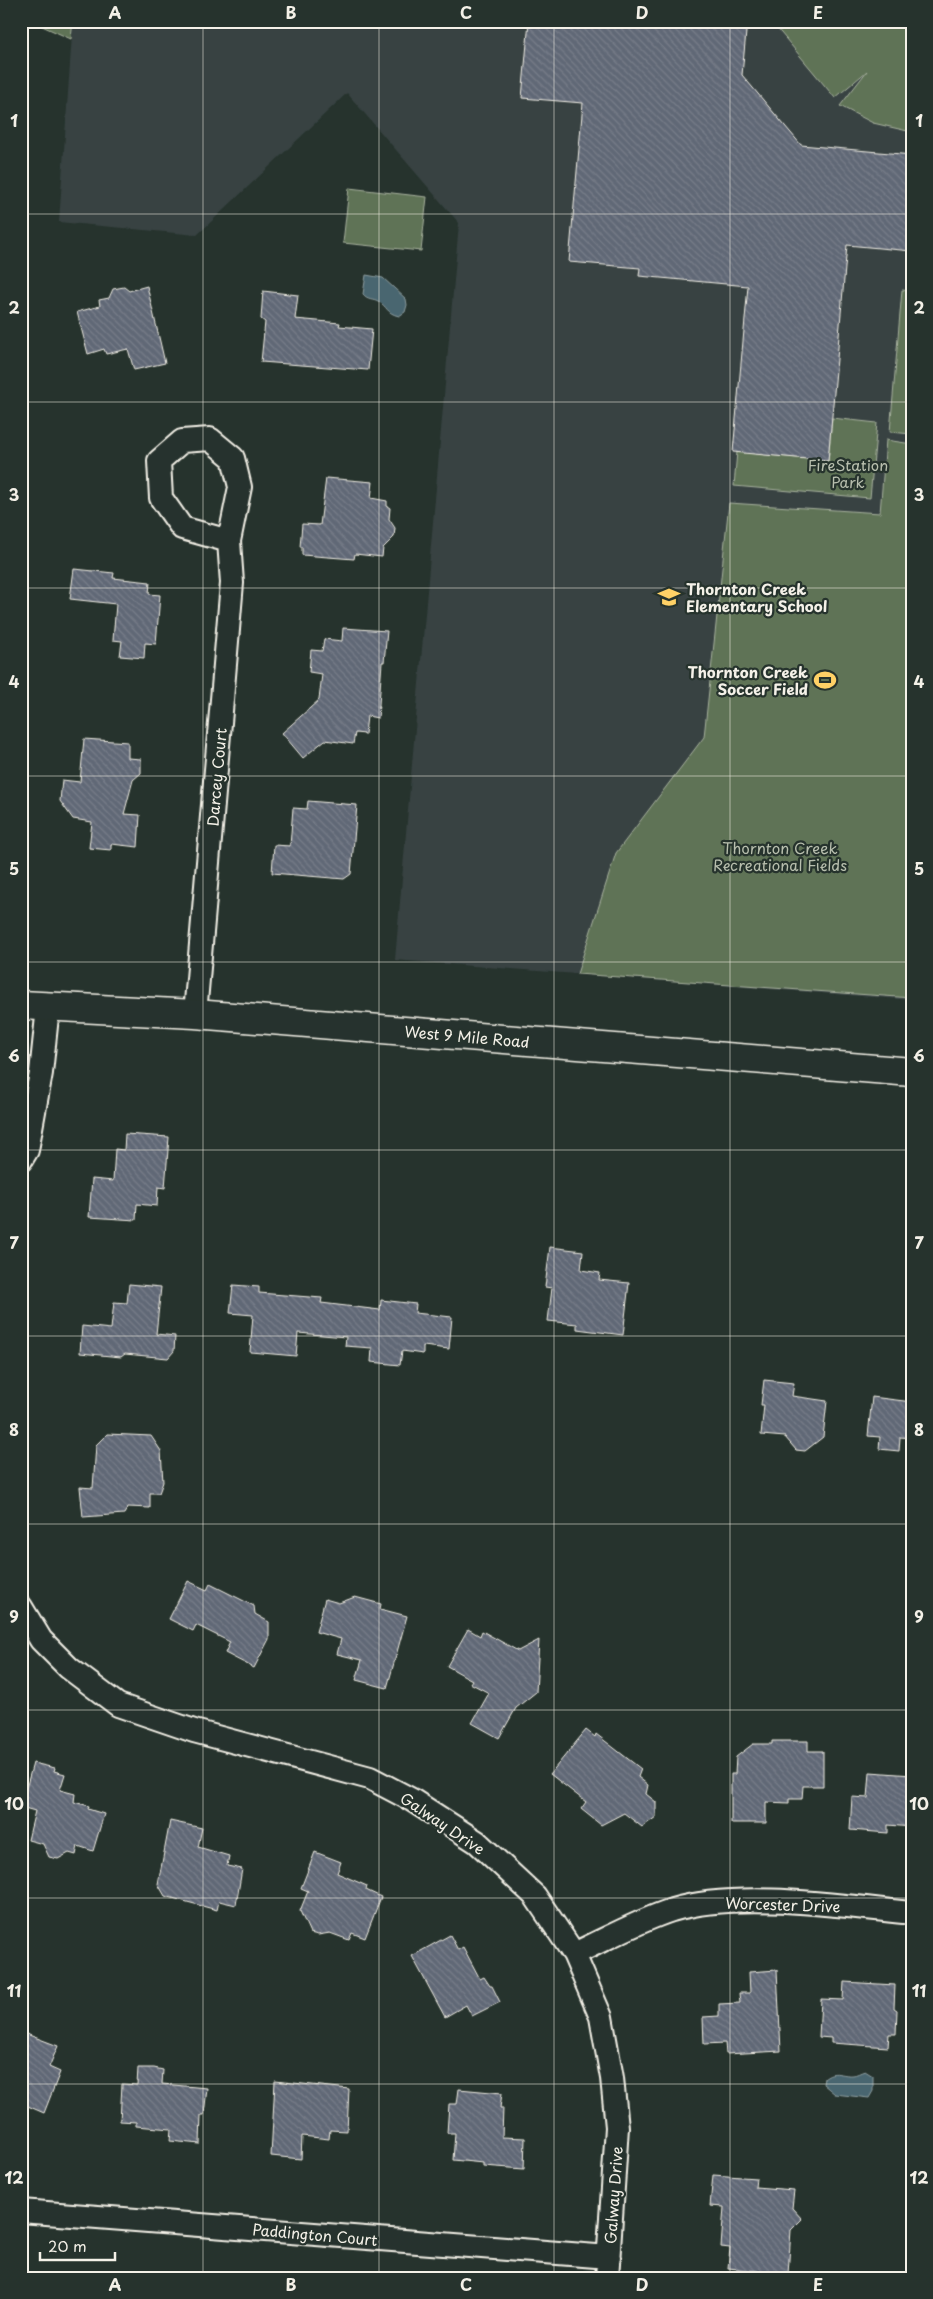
<svg xmlns="http://www.w3.org/2000/svg" width="933" height="2299" viewBox="0 0 933 2299" font-family="'Playpen Sans',sans-serif">
	<defs>
		<pattern id="building-back-hatch" width="6" height="6" patternUnits="userSpaceOnUse" patternTransform="scale(1.25)"><rect width="6" height="6" fill="#616876"/><path d="M-1 5l2 2M0 0l6 6M5-1l2 2" fill="none" stroke="#787e8a"/></pattern>
	</defs>
	<rect width="100%" height="100%" fill="#26332d"/>
	<filter id="ink" filterUnits="userSpaceOnUse"><feTurbulence type="fractalNoise" baseFrequency=".02" numOctaves="2"/><feDisplacementMap in="SourceGraphic" scale="10" xChannelSelector="R" yChannelSelector="G"/><feConvolveMatrix kernelMatrix="1 2 1 2 8 2 1 2 1" color-interpolation-filters="sRGB"/></filter>
	<g filter="url(#ink)">
		<!-- built -->
		<path fill="#384343" d="M 73,21 L 912,21 L 912,1000 L 395,960 L 459,223 L 347,93 L 197,235 L 59,222 Z"/>
		<!-- green -->
		<path fill="#5e7356" stroke="#a9b29f" d="M 31,21 L 73,21 L 71,39 Z
			M 771,21 L 912,21 L 912,132 L 873,123 L 840,106 L 867,71 L 835,98 Z
			M 349,188 L 427,197 L 421,251 L 343,243 Z
			M 902,290 L 912,291 L 912,434 L 890,432 Z
			M 832,418 L 877,423 L 870,498 L 734,486 L 737,452 L 828,461 Z
			M 886,440 L 912,444 L 912,998 L 577,974 L 616,853 L 704,737 L 729,503 L 880,513 Z"/>
		<!-- water -->
		<path fill="#4a6670" stroke="#8e9ea0" d="M 366,275 L 383,278 L 406,299 L 407,305 L 405,312 L 399,316 C 386,313 388,307 378,301 C 373,298 368,300 363,294 Z
			M 865,2071 L 873,2076 L 873,2091 L 869,2098 L 835,2094 L 823,2084 L 824,2078 C 835,2069 841,2076 853,2075 C 856,2075 861,2072 865,2071 Z"/>
		<!-- building -->
		<path fill="url(#building-back-hatch)" stroke="#f4f1e8" d="M 529,21 L 747,21 L 742,75 L 801,145 L 912,155 L 912,251 L 847,245 L 828,461 L 733,452 L 748,286 L 639,276 L 640,268 L 569,262 L 583,103 L 522,98 Z
			M 147,286 L 165,363 L 134,370 L 128,349 L 106,354 L 104,349 L 88,354 L 77,312 L 100,306 L 99,300 L 109,298 L 113,289 L 124,287 L 129,291 Z
			M 263,291 L 298,295 L 295,319 L 340,323 L 339,326 L 372,329 L 368,370 L 261,362 L 265,322 L 261,319 Z
			M 326,478 L 373,482 L 371,498 L 387,501 L 387,506 L 390,508 L 389,519 L 395,528 L 394,537 L 383,548 L 382,557 L 355,554 L 354,559 L 302,555 L 302,547 L 300,547 L 302,524 L 320,525 Z
			M 74,569 L 114,573 L 113,578 L 150,582 L 149,594 L 160,595 L 156,644 L 145,643 L 144,658 L 120,656 L 122,641 L 113,640 L 116,604 L 70,599 Z
			M 343,628 L 387,631 L 384,662 L 382,662 L 378,718 L 367,716 L 365,734 L 355,733 L 353,744 L 325,740 L 303,758 L 282,733 L 319,700 L 322,674 L 309,672 L 311,650 L 322,651 L 324,639 L 342,641 Z
			M 84,739 L 128,742 L 128,758 L 141,759 L 141,773 L 133,780 L 124,814 L 140,815 L 138,847 L 111,844 L 111,850 L 89,848 L 92,822 L 73,819 L 60,801 L 62,780 L 80,782 Z
			M 308,801 L 357,805 L 351,874 L 344,879 L 272,873 L 274,845 L 290,846 L 293,808 L 307,809 Z
			M 125,1134 L 169,1137 L 165,1188 L 158,1187 L 157,1206 L 137,1204 L 136,1220 L 89,1217 L 92,1179 L 113,1181 L 115,1149 L 124,1150 Z
			M 550,1247 L 583,1251 L 581,1270 L 600,1273 L 599,1280 L 629,1283 L 623,1335 L 577,1329 L 577,1324 L 548,1321 L 552,1288 L 545,1287 Z
			M 129,1284 L 161,1287 L 156,1334 L 175,1336 L 174,1351 L 168,1358 L 125,1354 L 121,1357 L 80,1353 L 82,1326 L 111,1329 L 114,1302 L 127,1303 Z
			M 233,1285 L 259,1287 L 259,1293 L 322,1298 L 321,1303 L 380,1310 L 381,1300 L 416,1304 L 415,1313 L 452,1317 L 449,1349 L 423,1346 L 423,1354 L 402,1351 L 400,1365 L 371,1362 L 372,1348 L 345,1346 L 346,1337 L 298,1333 L 296,1356 L 250,1352 L 253,1315 L 230,1313 Z
			M 764,1380 L 794,1383 L 792,1396 L 827,1401 L 823,1437 L 805,1451 L 796,1450 L 785,1437 L 761,1435 L 764,1405 L 761,1405 Z
			M 872,1397 L 912,1402 L 912,1438 L 900,1437 L 899,1451 L 879,1449 L 880,1437 L 868,1436 Z
			M 107,1434 L 151,1436 L 161,1451 L 163,1482 L 159,1493 L 150,1493 L 150,1508 L 128,1507 L 124,1514 L 83,1517 L 80,1487 L 93,1488 L 96,1445 Z
			M 188,1581 L 207,1590 L 210,1584 L 254,1606 L 255,1614 L 269,1622 L 269,1639 L 254,1668 L 225,1653 L 230,1642 L 196,1625 L 193,1631 L 169,1619 Z
			M 355,1597 L 381,1604 L 380,1609 L 407,1616 L 387,1688 L 356,1680 L 362,1660 L 337,1654 L 341,1639 L 316,1632 L 325,1599 L 339,1603 Z
			M 468,1629 L 480,1636 L 482,1631 L 518,1651 L 539,1640 L 536,1692 L 516,1708 L 499,1738 L 472,1723 L 489,1693 L 470,1683 L 472,1680 L 447,1666 Z
			M 586,1730 L 595,1737 L 596,1734 L 641,1769 L 638,1777 L 648,1785 L 646,1794 L 656,1802 L 656,1817 L 642,1827 L 624,1813 L 601,1825 L 581,1809 L 586,1802 L 550,1774 Z
			M 772,1741 L 808,1741 L 808,1751 L 823,1751 L 823,1786 L 803,1786 L 802,1799 L 789,1799 L 789,1803 L 766,1802 L 766,1823 L 731,1823 L 731,1774 L 735,1774 L 736,1757 L 753,1744 L 772,1744 Z
			M 33,1763 L 55,1768 L 54,1771 L 65,1774 L 60,1790 L 75,1794 L 74,1802 L 89,1806 L 88,1809 L 104,1814 L 93,1851 L 78,1846 L 76,1855 L 69,1853 L 58,1859 L 49,1857 L 43,1844 L 28,1840 L 35,1811 L 21,1807 Z
			M 870,1772 L 912,1775 L 912,1827 L 888,1825 L 888,1833 L 850,1830 L 852,1797 L 868,1798 Z
			M 170,1821 L 202,1828 L 198,1847 L 229,1856 L 227,1866 L 242,1869 L 236,1905 L 219,1901 L 217,1910 L 165,1896 L 158,1884 Z
			M 315,1852 L 341,1862 L 337,1873 L 367,1886 L 366,1890 L 381,1897 L 365,1938 L 352,1933 L 349,1940 L 330,1933 L 318,1935 L 310,1933 L 300,1911 L 308,1891 L 301,1888 Z
			M 450,1935 L 458,1950 L 463,1947 L 480,1979 L 484,1977 L 490,1986 L 492,1986 L 500,2002 L 472,2016 L 466,2005 L 445,2017 L 412,1956 Z
			M 777,1970 L 781,2051 L 726,2054 L 725,2043 L 704,2044 L 703,2017 L 719,2016 L 719,2004 L 740,2003 L 739,1993 L 750,1993 L 749,1972 Z
			M 844,1982 L 895,1985 L 894,2008 L 897,2010 L 896,2034 L 889,2034 L 888,2047 L 831,2043 L 831,2038 L 819,2037 L 821,1999 L 843,2000 Z
			M 21,2032 L 58,2046 L 49,2067 L 60,2072 L 44,2113 L 21,2103 Z
			M 138,2068 L 154,2068 L 163,2070 L 162,2084 L 207,2088 L 204,2115 L 201,2115 L 200,2144 L 170,2141 L 171,2129 L 136,2126 L 136,2122 L 120,2121 L 122,2084 L 137,2085 Z
			M 275,2081 L 349,2089 L 347,2131 L 330,2130 L 329,2139 L 302,2136 L 301,2159 L 271,2156 Z
			M 459,2089 L 502,2093 L 500,2108 L 503,2108 L 502,2137 L 525,2138 L 524,2169 L 483,2166 L 483,2163 L 453,2160 L 455,2133 L 447,2133 L 449,2104 L 457,2104 Z
			M 713,2175 L 756,2178 L 755,2187 L 794,2190 L 792,2208 L 802,2219 L 791,2230 L 788,2274 L 728,2268 L 730,2248 L 721,2247 L 724,2207 L 710,2206 Z"/>
		<g fill="none" stroke-linecap="round" stroke-linejoin="round">
			<!-- minor casing -->
			<g stroke="#f4f1e8" stroke-width="26">
				<path id="minor" d="M 195,1014 L 232,583 L 229,541 L 240,487 L 233,458 L 210,439 L 182,441 L 159,461 L 161,498 L 182,528 L 229,541
					M 21,1160 L 27,1150 L 41,1073 L 48,1007
					M 21,1607 L 41,1640 L 69,1668 L 118,1705 L 194,1731 L 370,1778 L 412,1800 L 477,1842 L 535,1896 L 574,1954 L 601,2017 L 612,2078 L 617,2127 L 607,2278
					M 574,1954 C 606,1939 638,1921 672,1910 C 740,1890 841,1906 912,1913
					M 21,2211 L 609,2257"/>
			</g>
			<!-- tertiary casing -->
			<g stroke="#f4f1e8" stroke-width="31">
				<path id="tertiary" d="M 21,1005 L 195,1014 L 912,1072"/>
			</g>
			<!-- minor -->
			<use href="#minor" stroke="#26332d" stroke-width="22"/>
			<!-- tertiary -->
			<use href="#tertiary" stroke="#26332d" stroke-width="28"/>
		</g>
	</g>
	<!-- grid -->
	<path fill="none" stroke="#f4f1e8" stroke-width="1" stroke-opacity="0.55" d="M 203,21 L 203,2278M 379,21 L 379,2278M 554,21 L 554,2278M 730,21 L 730,2278M 21,214 L 912,214M 21,402 L 912,402M 21,588 L 912,588M 21,776 L 912,776M 21,962 L 912,962M 21,1150 L 912,1150M 21,1336 L 912,1336M 21,1524 L 912,1524M 21,1710 L 912,1710M 21,1898 L 912,1898M 21,2084 L 912,2084"/>
	<!-- icons -->
	<defs>
		<g id="school-bare" transform="scale(1.725)"><path d="M0-5L7-2L0 1L-7-2ZM-4 1L0 2.5L4 1V4Q0 6-4 4Z" fill="#ffd166" stroke="#26332d" stroke-width="2.5" paint-order="stroke"/></g>
		<g id="stadium-bare" transform="scale(1.725)"><path d="M0-5a6.5 5 0 1 0 0 10a6.5 5 0 1 0 0-10ZM-3.5-1.8h7v3.6h-7Z" fill="#ffd166" stroke="#26332d" stroke-width="2.5" paint-order="stroke"/></g>
	</defs>
	<g fill-rule="evenodd">
		<use href="#school-bare" x="669" y="597"/>
		<use href="#stadium-bare" x="825" y="680"/>
	</g>
	<g text-anchor="middle" dominant-baseline="central" stroke-width="4.5" stroke-linejoin="round" paint-order="stroke">
		<!-- park labels -->
		<g font-size="15" fill="#b8bfae" stroke="#26332d">
			<text x="848" y="464">FireStation<tspan x="848" dy="17">Park</tspan></text>
			<text x="780" y="847">Thornton Creek<tspan x="780" dy="17">Recreational Fields</tspan></text>
		</g>
		<!-- poi labels -->
		<g font-size="15" font-weight="bold" fill="#f4f1e8" stroke="#26332d" text-anchor="start">
			<text x="686" y="588">Thornton Creek<tspan x="686" dy="17">Elementary School</tspan></text>
			<text x="808" y="671" text-anchor="end">Thornton Creek<tspan x="808" dy="17">Soccer Field</tspan></text>
		</g>
		<!-- street labels -->
		<g font-size="15" fill="#f4f1e8" stroke="#26332d">
			<text transform="translate(216 777) rotate(-85)">Darcey Court</text>
			<text transform="translate(467 1036) rotate(5)">West 9 Mile Road</text>
			<text transform="translate(443 1823) rotate(34)">Galway Drive</text>
			<text transform="translate(783 1904) rotate(2)">Worcester Drive</text>
			<text transform="translate(613 2195) rotate(-86)">Galway Drive</text>
			<text transform="translate(315 2234) rotate(5)">Paddington Court</text>
		</g>
	</g>
	<!-- margin -->
	<rect width="933" height="2299" fill="none" stroke="#26332d" stroke-width="55"/>
	<!-- scale -->
	<path d="M40 2252v8h75v-8" fill="none" stroke="#f4f1e8" stroke-width="2.5"/>
	<text x="48" y="2252" font-size="15" fill="#f4f1e8" stroke="#26332d" stroke-width="4" paint-order="stroke">20 m</text>
	<rect x="28" y="28" width="878" height="2244" fill="none" stroke="#f4f1e8" stroke-width="2"/>
	<g font-size="16" text-anchor="middle" font-weight="bold" fill="#f4f1e8">
		<text x="115" y="19">A</text>
		<text x="291" y="19">B</text>
		<text x="466" y="19">C</text>
		<text x="642" y="19">D</text>
		<text x="818" y="19">E</text>
		<text x="14" y="127">1</text>
		<text x="919" y="127">1</text>
		<text x="14" y="314">2</text>
		<text x="919" y="314">2</text>
		<text x="14" y="501">3</text>
		<text x="919" y="501">3</text>
		<text x="14" y="688">4</text>
		<text x="919" y="688">4</text>
		<text x="14" y="875">5</text>
		<text x="919" y="875">5</text>
		<text x="14" y="1062">6</text>
		<text x="919" y="1062">6</text>
		<text x="14" y="1249">7</text>
		<text x="919" y="1249">7</text>
		<text x="14" y="1436">8</text>
		<text x="919" y="1436">8</text>
		<text x="14" y="1623">9</text>
		<text x="919" y="1623">9</text>
		<text x="14" y="1810">10</text>
		<text x="919" y="1810">10</text>
		<text x="14" y="1997">11</text>
		<text x="919" y="1997">11</text>
		<text x="14" y="2184">12</text>
		<text x="919" y="2184">12</text>
		<text x="115" y="2291">A</text>
		<text x="291" y="2291">B</text>
		<text x="466" y="2291">C</text>
		<text x="642" y="2291">D</text>
		<text x="818" y="2291">E</text>
	</g>
</svg>
